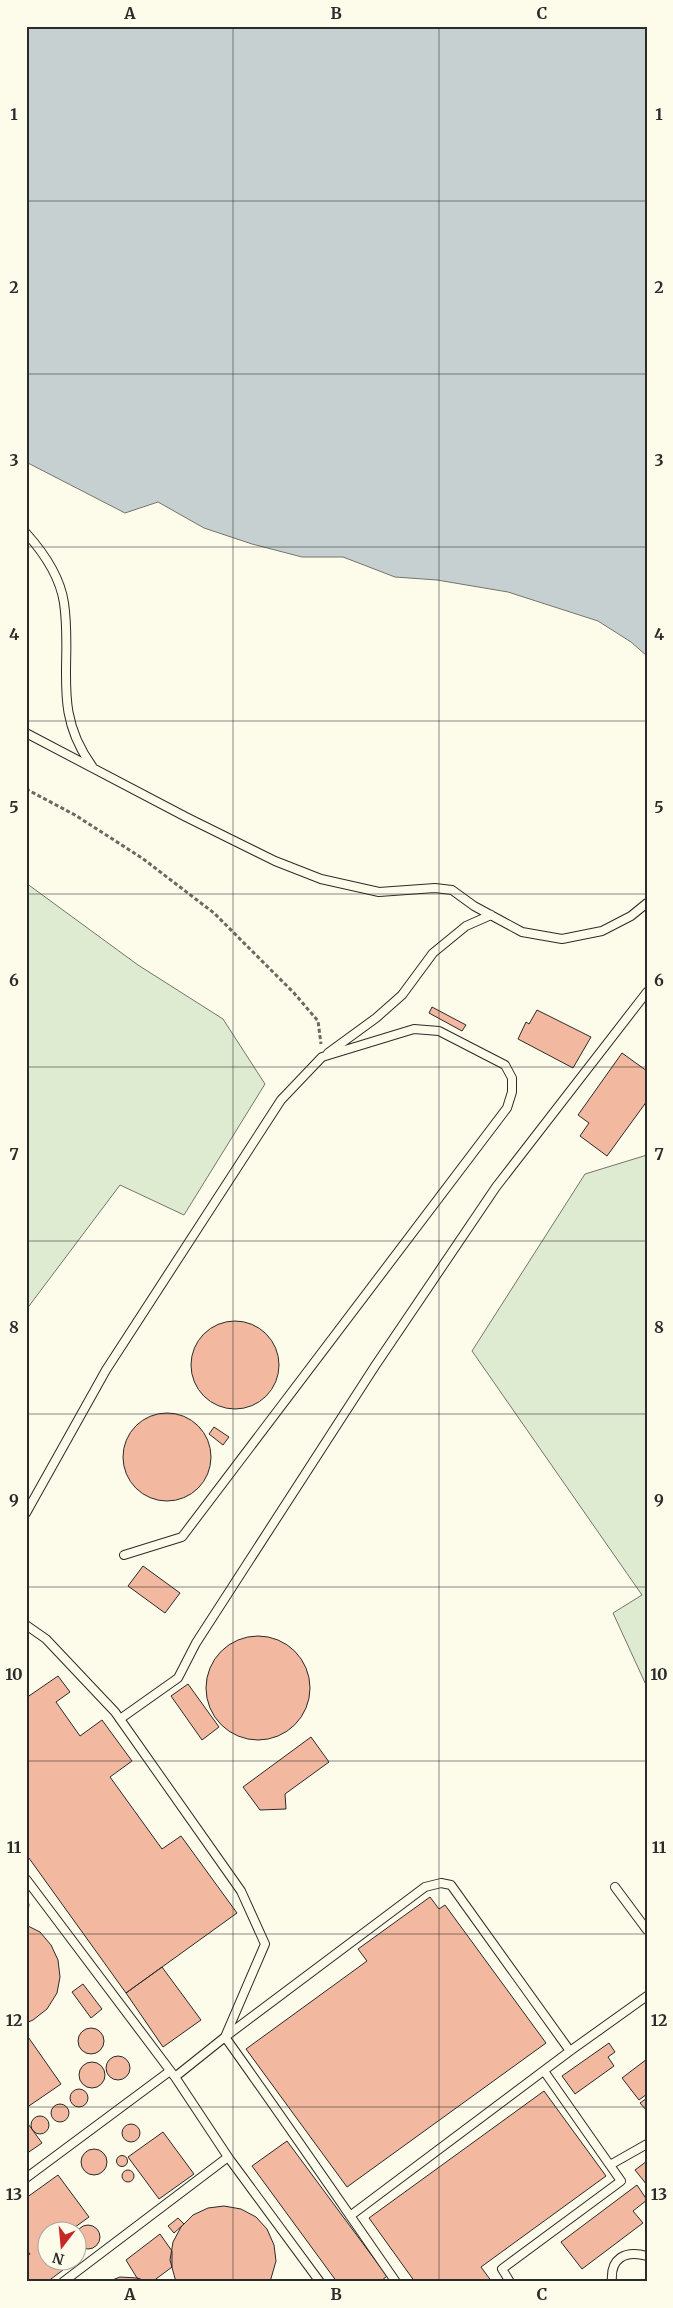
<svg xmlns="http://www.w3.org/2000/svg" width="673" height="2308" viewBox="0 0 673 2308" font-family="Merriweather,serif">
	<rect width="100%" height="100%" fill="#fdfbea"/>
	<!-- green -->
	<path fill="#deebd1" stroke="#74746e" d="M 26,883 L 138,965 L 223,1019 L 265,1084 L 184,1215 L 120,1185 L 26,1310 Z
		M 647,1155 L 647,1687 L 613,1613 L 642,1595 L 472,1351 L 585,1174 Z"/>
	<!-- water -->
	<path fill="#c7d0d0" stroke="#74746e" d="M 26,26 L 647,26 L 647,656 L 631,642 L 598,621 L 508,592 L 437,580 L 395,577 L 343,557 L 302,557 L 252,544 L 204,528 L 158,502 L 125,513 L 26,462 Z"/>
	<!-- building -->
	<path fill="#f2b8a0" stroke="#2b2b2b" d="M 432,1007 L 466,1025 L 462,1031 L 429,1013 Z
		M 537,1010 L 591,1037 L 573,1068 L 518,1039 L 526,1022 L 529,1024 Z
		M 622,1053 L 647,1071 L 647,1101 L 607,1156 L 580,1136 L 589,1123 L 578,1115 Z
		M191 1365a44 44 0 1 1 88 0a44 44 0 1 1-88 0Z
		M123 1457a44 44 0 1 1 88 0a44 44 0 1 1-88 0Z
		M 214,1427 L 229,1437 L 223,1445 L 209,1434 Z
		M 143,1566 L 180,1593 L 165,1613 L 128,1586 Z
		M206 1688a52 52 0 1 1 104 0a52 52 0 1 1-104 0Z
		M 58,1676 L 70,1692 L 56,1702 L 80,1736 L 102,1720 L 132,1761 L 110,1777 L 162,1849 L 181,1836 L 237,1913 L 126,1993 L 26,1854 L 26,1698 Z
		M 188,1684 L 219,1727 L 202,1740 L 171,1696 Z
		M 311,1737 L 329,1762 L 285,1794 L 286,1809 L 260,1810 L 243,1787 Z
		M 430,1897 L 439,1909 L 445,1905 L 546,2043 L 347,2187 L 246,2049 L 367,1961 L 358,1949 Z
		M 26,1900 L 29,1904 L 27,1921 L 26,1921 Z
		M 26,1925 L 40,1932 L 51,1945 L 58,1960 L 60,1977 L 57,1993 L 47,2009 L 33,2020 L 26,2023 Z
		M 162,1967 L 201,2020 L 163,2047 L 126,1993 Z
		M 83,1984 L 102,2009 L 91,2018 L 72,1992 Z
		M78 2041a13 13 0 1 1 26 0a13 13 0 1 1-26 0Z
		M 26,2034 L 61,2084 L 26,2108 Z
		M 609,2043 L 615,2052 L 608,2057 L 614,2066 L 575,2094 L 562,2076 Z
		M106 2068a12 12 0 1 1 24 0a12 12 0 1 1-24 0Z
		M 647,2059 L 647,2094 L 639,2100 L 622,2078 Z
		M79 2075a13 13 0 1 1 26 0a13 13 0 1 1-26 0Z
		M70 2098a9 9 0 1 1 18 0a9 9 0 1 1-18 0Z
		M 544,2091 L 606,2176 L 481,2267 L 492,2282 L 415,2282 L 369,2218 Z
		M 647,2098 L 647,2111 L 640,2103 Z
		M51 2113a9 9 0 1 1 18 0a9 9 0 1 1-18 0Z
		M31 2125a9 9 0 1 1 18 0a9 9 0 1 1-18 0Z
		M 26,2121 L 42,2143 L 26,2154 Z
		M122 2133a9 9 0 1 1 18 0a9 9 0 1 1-18 0Z
		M 163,2132 L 194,2174 L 159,2199 L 128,2157 Z
		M 287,2141 L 387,2276 L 380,2282 L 337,2282 L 252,2166 Z
		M81 2162a13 13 0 1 1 26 0a13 13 0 1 1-26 0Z
		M116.5 2161a5.5 5.5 0 1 1 11 0a5.5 5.5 0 1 1-11 0Z
		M 647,2161 L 647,2185 L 635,2170 Z
		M122 2176a6 6 0 1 1 12 0a6 6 0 1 1-12 0Z
		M 58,2175 L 89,2217 L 71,2230 L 48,2230 L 48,2260 L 55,2260 L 63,2270 L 47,2282 L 26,2282 L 26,2257 L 30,2254 L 26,2249 L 26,2198 Z
		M 637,2185 L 647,2200 L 633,2211 L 643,2223 L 582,2269 L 561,2242 Z
		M 224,2206 L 241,2209 L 256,2217 L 267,2229 L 274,2245 L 276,2261 L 270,2282 L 176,2282 L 170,2260 L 173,2242 L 181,2227 L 193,2215 L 208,2208 Z
		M 178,2218 L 184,2224 L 174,2233 L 168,2226 Z
		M76 2237a12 12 0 1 1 24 0a12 12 0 1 1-24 0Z
		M 160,2234 L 172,2251 L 172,2267 L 152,2282 L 148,2282 L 137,2278 L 126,2260 Z
		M 120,2277 L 137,2278 L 148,2282 L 107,2282 Z"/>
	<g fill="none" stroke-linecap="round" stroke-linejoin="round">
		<!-- service casing -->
		<g stroke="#2b2b2b" stroke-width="10">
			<path id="service" d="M 26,533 C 44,553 60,576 64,603 C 73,664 51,710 92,766
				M 26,733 L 186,817 L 275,861 L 321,879 L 379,892 L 435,888 L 452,890 L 474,906 L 522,932 L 562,939 L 602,931 L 631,916 L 647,903
				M 328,1053 L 376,1018 L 402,995 L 433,953 L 466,926 L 491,915
				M 26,1513 L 106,1370 L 281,1100 L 322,1057 L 414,1029 L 439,1031 L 505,1065 L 512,1078 L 512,1092 L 507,1108 L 182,1537 L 124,1555
				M 26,1625 L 46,1639 L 115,1712 L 241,1891 L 265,1944 L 225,2037 L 175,2077 L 228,2157 L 320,2282
				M 120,1719 L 178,1678 L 196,1643 L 375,1366 L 496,1187 L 647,992
				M 26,1879 L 175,2077
				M 615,1887 L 647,1930
				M 570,2051 L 647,1996
				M 610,2165 L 647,2144
				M 26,2178 L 170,2071
				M 350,2216 L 570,2051 L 451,1885 L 441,1883 L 425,1887 L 225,2037 C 283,2118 339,2200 396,2282
				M 63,2282 L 228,2157
				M 510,2282 L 502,2269 L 621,2181 L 544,2071
				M 612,2282 C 610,2258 625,2250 647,2256"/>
		</g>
		<!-- path -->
		<path stroke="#6a6964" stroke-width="3" stroke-dasharray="4 2.5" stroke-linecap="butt" d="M 26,789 L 75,815 L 142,858 L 214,913 L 294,993 L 318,1021 L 321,1044"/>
		<!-- service -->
		<use href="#service" stroke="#fdfbea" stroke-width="8"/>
	</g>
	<!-- grid -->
	<path fill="none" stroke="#2b2b2b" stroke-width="1" stroke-opacity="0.55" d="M 233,26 L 233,2282M 439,26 L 439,2282M 26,201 L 647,201M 26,374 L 647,374M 26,547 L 647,547M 26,721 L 647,721M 26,894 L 647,894M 26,1067 L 647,1067M 26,1241 L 647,1241M 26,1414 L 647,1414M 26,1587 L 647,1587M 26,1761 L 647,1761M 26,1934 L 647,1934M 26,2107 L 647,2107"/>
	<!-- border -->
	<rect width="673" height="2308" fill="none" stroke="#fdfbea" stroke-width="55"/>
	<!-- north arrow -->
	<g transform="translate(62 2246) rotate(196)"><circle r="24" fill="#fdfbea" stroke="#a9a89e"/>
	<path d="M0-4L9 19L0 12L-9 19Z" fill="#c62828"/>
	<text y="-8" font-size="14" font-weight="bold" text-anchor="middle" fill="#2b2b2b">N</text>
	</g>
	<rect x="28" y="28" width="618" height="2252" fill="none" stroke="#2b2b2b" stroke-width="2"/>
	<g font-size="16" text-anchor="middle" font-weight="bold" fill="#2b2b2b">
		<text x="130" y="19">A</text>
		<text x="336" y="19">B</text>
		<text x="542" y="19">C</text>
		<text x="14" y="120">1</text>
		<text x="659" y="120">1</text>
		<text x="14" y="293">2</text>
		<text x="659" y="293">2</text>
		<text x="14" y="466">3</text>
		<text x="659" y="466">3</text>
		<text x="14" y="640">4</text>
		<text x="659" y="640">4</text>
		<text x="14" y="813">5</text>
		<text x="659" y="813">5</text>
		<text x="14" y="986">6</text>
		<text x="659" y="986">6</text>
		<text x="14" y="1160">7</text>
		<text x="659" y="1160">7</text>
		<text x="14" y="1333">8</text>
		<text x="659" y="1333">8</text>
		<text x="14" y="1506">9</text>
		<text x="659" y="1506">9</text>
		<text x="14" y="1680">10</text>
		<text x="659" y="1680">10</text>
		<text x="14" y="1853">11</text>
		<text x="659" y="1853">11</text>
		<text x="14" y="2026">12</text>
		<text x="659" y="2026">12</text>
		<text x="14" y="2200">13</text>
		<text x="659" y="2200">13</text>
		<text x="130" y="2300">A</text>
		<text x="336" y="2300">B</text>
		<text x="542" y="2300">C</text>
	</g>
</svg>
